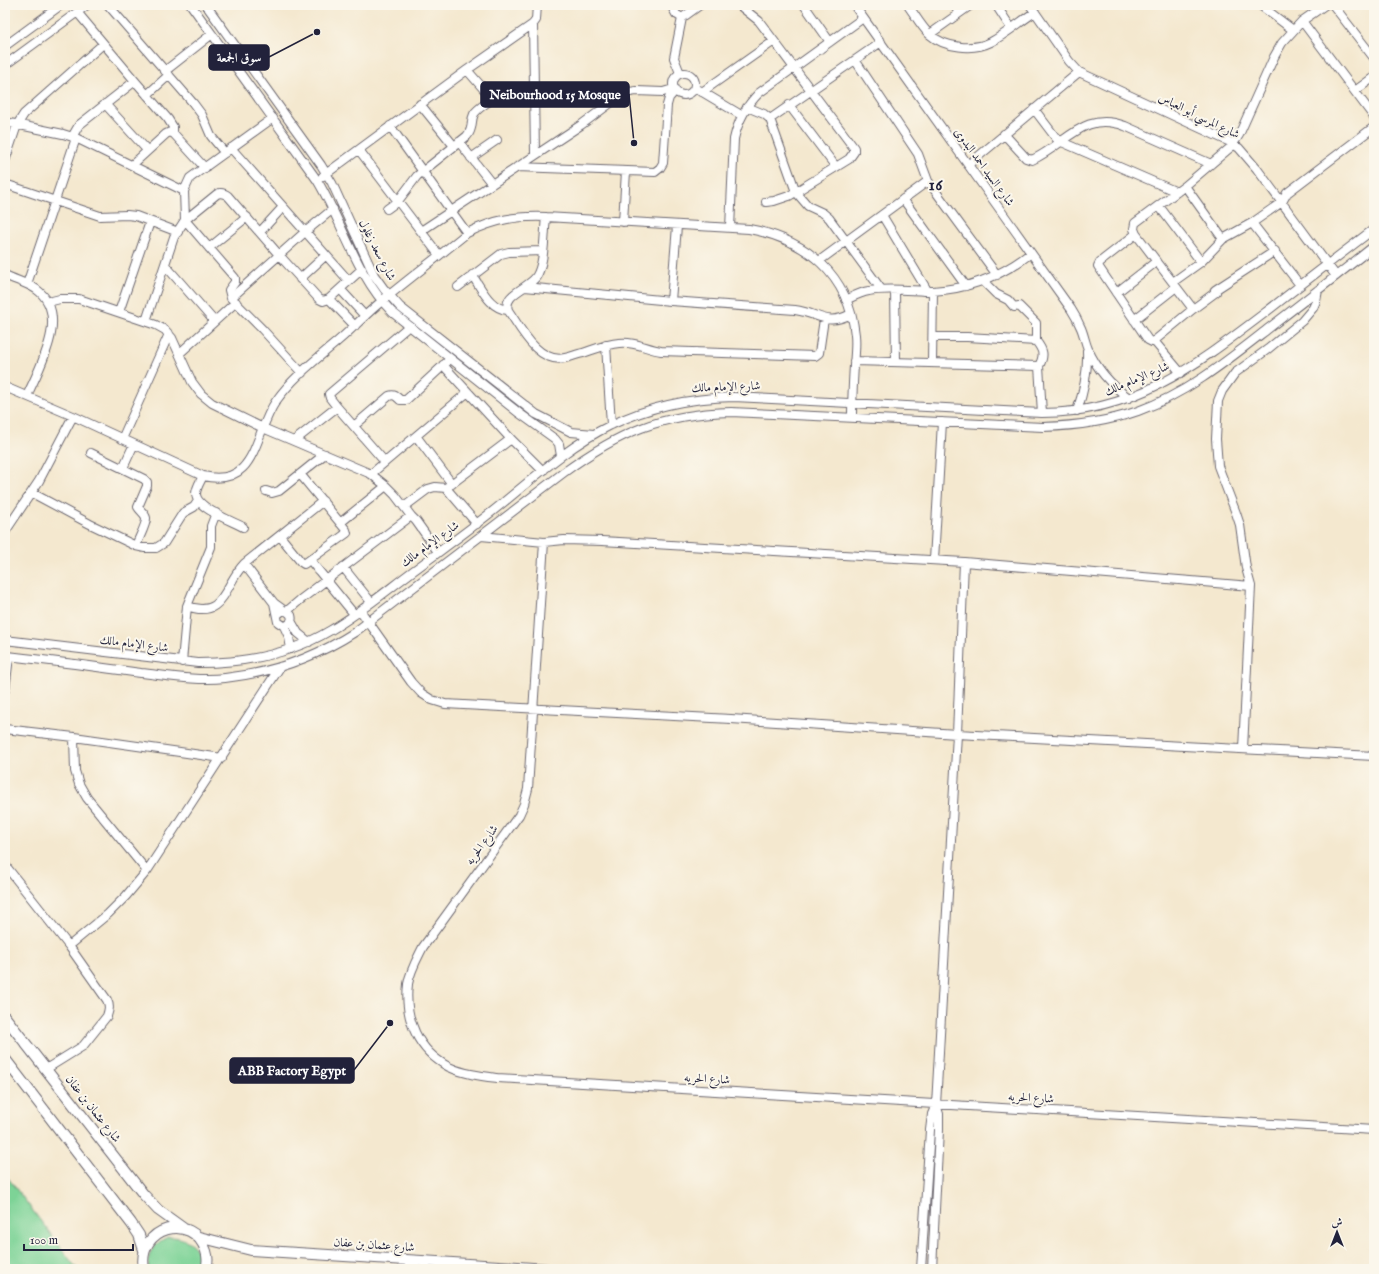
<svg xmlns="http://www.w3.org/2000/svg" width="1379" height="1274" viewBox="0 0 1379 1274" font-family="'IM FELL English',Amiri,serif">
	<rect width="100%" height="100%" fill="#fbf7ec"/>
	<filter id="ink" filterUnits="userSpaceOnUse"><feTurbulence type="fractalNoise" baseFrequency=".025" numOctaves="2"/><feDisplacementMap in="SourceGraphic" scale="8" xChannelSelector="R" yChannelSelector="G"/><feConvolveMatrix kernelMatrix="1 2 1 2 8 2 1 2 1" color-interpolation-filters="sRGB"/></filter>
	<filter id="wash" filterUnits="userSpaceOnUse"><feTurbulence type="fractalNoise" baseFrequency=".012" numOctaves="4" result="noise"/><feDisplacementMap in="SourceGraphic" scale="16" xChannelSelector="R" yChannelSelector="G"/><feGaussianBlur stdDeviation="0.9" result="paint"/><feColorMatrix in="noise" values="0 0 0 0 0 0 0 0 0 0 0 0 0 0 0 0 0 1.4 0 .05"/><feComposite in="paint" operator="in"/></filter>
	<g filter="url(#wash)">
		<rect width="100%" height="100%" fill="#f4e8cf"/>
		<!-- green -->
		<path fill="#7dd396" stroke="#507a68" d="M 5,1174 L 77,1269 L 5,1269 Z
			M 168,1237 C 187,1236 204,1248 199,1269 L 149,1269 C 146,1254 154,1243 168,1237 Z"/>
	</g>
	<g filter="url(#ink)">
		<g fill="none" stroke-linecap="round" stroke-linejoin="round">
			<!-- minor casing -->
			<g stroke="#6c676f" stroke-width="10">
				<path id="minor" d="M 108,5 L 193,103 L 202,115 L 211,136 L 225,153
					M 191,5 L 317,180 C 343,223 357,277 392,312 L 519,413 L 555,439 L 559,444 L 561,456
					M 206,5 L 321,165 L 332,183 L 374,275 L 384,289 L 400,307 L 536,414 L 571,432 L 594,434
					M 671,5 L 676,14 L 682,18 L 674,58 L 680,73
					M 739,5 L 759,21 L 854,148 L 854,152 L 849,159 L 789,196 L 774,201 L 766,202
					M 804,5 L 830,42
					M 854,5 L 1071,309 C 1075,315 1078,321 1081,328 C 1084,335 1085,342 1088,349 C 1097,370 1111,385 1129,398
					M 954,5 L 959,13
					M 996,5 L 1011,28
					M 1030,5 L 1069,61 L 1079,72 L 1228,141 L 1239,148 L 1257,169 L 1336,276
					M 1260,5 L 1293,30
					M 1333,5 L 1374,58
					M 909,7 C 915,15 921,26 929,34 C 945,48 973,51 991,42 C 1006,34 1021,21 1035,12
					M 77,12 L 135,81 L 168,119 L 173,127 L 173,133
					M 682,18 L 700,5
					M 1302,21 L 1374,117
					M 533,24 L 535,154
					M 930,34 L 971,5
					M 5,46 L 61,5
					M 855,60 L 918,154 L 928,181 L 997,275
					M 5,65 L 87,5
					M 165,71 L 212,34
					M673 84a11 11 0 1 1 22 0a11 11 0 1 1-22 0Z
					M 699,90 L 741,115
					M 1355,91 L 1374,77
					M 702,92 L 774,41
					M 147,95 L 169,75
					M 105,104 L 147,150
					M 420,104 L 454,146
					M 789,105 L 836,167
					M 747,107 L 764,114 L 770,119 L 796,192 L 808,206 L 823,213 L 829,218 L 881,289
					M 1034,109 L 1056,138 L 1064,143 L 1177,192
					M 273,118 L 190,178 L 184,191 L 185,220 L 235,278 L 235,282 L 229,290 L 231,298 L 262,329 L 302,373
					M 770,119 L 881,42
					M 5,122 L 63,134 L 76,138 L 184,191
					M 390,126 L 467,233
					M 1004,134 L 1026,158 L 1032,160 C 1066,145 1083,110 1125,126 L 1211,164
					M 72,137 L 79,125 L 135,81
					M 459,142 L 492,184
					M 231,148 L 349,281
					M 359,150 L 439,255
					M 471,158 L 497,140
					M 5,161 L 17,125 L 24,114 L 103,44
					M 132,165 L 166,134 L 170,132 L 174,134 L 205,168
					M 968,165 L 1079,72
					M 517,167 L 655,172 L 660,168 L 663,163 L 667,105 L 669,98 L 675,91
					M 323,176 L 467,70 L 533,24 L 536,20 L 537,5
					M 5,184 L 100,216 L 127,215 L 136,216 L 178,232
					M 1185,186 L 1223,239
					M 903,199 L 966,286
					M 1159,206 L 1201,262
					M 387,209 L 398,201 L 417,176 L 467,136 C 474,128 470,122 474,114 C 477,109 484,105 489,101 L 489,96 L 488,94 L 467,70
					M 882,215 L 927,290
					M 546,217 C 544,233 545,264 536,277 C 527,289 503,294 508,310 C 521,329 538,364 565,358 C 571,357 577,354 583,353 C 595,349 607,344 619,343 C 634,341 647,349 661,351 L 815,356 L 819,353 L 824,319
					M 623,222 L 626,171
					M 1252,223 L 1300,285
					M 730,228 L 734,139 C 738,121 745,107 759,93 L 863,18
					M 421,231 L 581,125 L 624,93 L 636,91 L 663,92 L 673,89
					M 260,232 L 283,207
					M 1136,234 L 1100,262 L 1098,266 L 1148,340 L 1152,342 L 1154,341 L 1181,373
					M 209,248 L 247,217
					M 819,261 L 928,181
					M 165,265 L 214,321
					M 5,275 C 15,280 27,283 36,289 C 71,314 40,366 27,396
					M 472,275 C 482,289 490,309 508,310
					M 300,279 L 326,255
					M 983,281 L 996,294 L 1008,300 L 1014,307 L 1019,306 L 1036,323 L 1036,341 C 1043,350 1045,355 1039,366 L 1042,413
					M 1173,282 L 1201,262 L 1223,239 L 1252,223 L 1282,202 L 1287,193 L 1374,127
					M 27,284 L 76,138
					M 458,287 L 501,254 L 509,252 L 543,251
					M 525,287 L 671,301 L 795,310 C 819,313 826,327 851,314
					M 340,289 L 365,316
					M 895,290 L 896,362
					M 1116,293 L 1157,261
					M 231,298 L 305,232 L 333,209
					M 329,299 L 362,269
					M 846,300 C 854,296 861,292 869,291 C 886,287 914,291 933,291 C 969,289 1003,275 1031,253
					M 671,301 L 677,226
					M 48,302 L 60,299 L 79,299 L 156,325 L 165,330 L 172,338 L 192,382 L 201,394 L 212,403 L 263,428 L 371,474 L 386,486 L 395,495 L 411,516 L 416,521 L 438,552
					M 1193,309 L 1136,234 L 1134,229 L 1135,223 L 1185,186 L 1231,147 L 1239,135 L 1274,57 L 1282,43 L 1302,21 L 1325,5
					M 119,312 L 150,222
					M 1134,320 L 1176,287
					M 146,321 L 174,237 L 185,220 L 217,194 C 221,192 224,193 228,196 L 280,256 L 319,299 L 323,301 L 329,299 L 355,326
					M 933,337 L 967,337 L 1036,341
					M 1154,341 L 1193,309 L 1216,292 L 1215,290 L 1275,251
					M 606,345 L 611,425
					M 180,353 L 236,302
					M 854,361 L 1039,366
					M 932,363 L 933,291
					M 443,365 L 511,439 L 543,471
					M 5,387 L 73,416 L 203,476 C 258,488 253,434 276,401 C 293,377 317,359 339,340 C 354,327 367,313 382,301 C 410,278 439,256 467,233 C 496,219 515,216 546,217 L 749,229 C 806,239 849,275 855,335 C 856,344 855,355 854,365 C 853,382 852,400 852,417
					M 1077,411 C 1084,391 1088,372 1087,351
					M 354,426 L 389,396 C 395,394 397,397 400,400 L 406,400 L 447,362
					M 416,436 L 452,484
					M 122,439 L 169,334
					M 294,441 L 337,407
					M 91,453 L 144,479 L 147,482 L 147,486 L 138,507 C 140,511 145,513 146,518 C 147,524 138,539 136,546
					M 385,462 L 337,407 L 330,398 L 329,394 L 409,326
					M 123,468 L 134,444
					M 371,474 L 468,392
					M 203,476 C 200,482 196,488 196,494 C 196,508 232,521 243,527
					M 446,488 L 477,524
					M 266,491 L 272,493 L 279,491 L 325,454
					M 32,493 L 90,524 L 136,546 L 145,548 L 156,548 L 164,543 L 183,513 L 194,507 L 198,501
					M 404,507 L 428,489 L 435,487 L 446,488 L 511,439
					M 340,523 L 386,486
					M 5,532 L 39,481 L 73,416
					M 280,536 L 301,562 L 304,564 L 347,533 L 346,530 L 300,474
					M 481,536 L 544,542
					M 310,560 L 354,614
					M 934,560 L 942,422
					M 964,562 L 602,541 L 564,540 L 544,542 L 528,789 L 524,804 L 519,815 L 423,947 C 417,959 410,971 408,984 C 404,1019 418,1051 449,1067 C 464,1074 481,1076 497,1078 L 1374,1130
					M 244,564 L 274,603 L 285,611
					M 343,567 L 371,602
					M 1251,586 L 1246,568 L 1240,525 L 1236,513 L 1218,466 L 1216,439 L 1218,401 L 1222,391 L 1235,373 L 1268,349 L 1302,321 L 1313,308 L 1316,301 L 1318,290
					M 274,603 L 278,622 L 284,626 C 290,625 293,621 291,615 L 287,611 L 282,611 L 277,615
					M 187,606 C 225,620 224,584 244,564 L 323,501
					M 360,610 L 411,682 L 421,693 L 432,700 L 445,704 L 731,719 L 957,734 L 1374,756
					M 287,611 L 300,600 L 411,516
					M 291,621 L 298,633 L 309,642
					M 284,626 L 289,637 L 291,649
					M 5,640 L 198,663 C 243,663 291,654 331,630 C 360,613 386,591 413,571 C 444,548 475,526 504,502 C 538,474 572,444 611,425 C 650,406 691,398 734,397 L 1042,413 C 1135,413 1195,366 1266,312 C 1302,284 1338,256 1374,229
					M 5,656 C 50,660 96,667 141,673 C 169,676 197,681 225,678 C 272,673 316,657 355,632 L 563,473 C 619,432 661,414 731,412 L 1043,427 C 1076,426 1107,422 1138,411 C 1188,393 1228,360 1269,328 C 1304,301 1339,274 1374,246
					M 182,662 L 187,606 L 211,547 L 211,526 L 216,513
					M 5,690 L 9,657
					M 5,729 L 74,737 L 222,758
					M 74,737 L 75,771 L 79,784 L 87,798 L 147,871
					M 5,865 L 69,946 L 108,914 L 126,896 L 147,871 L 280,667
					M 46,1069 L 83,1046 L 107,1016 C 109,1010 110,1006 107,1000 L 69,946
					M 921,1269 L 930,1130 L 932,1114 L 936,1105
					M 932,1269 L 939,1130 L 939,1114 L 936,1105 L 957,734 L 964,562 L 1251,586 L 1243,749"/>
			</g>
			<!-- major casing -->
			<g stroke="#6c676f" stroke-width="12">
				<path id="major" d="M 5,1017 L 144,1195 L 158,1210 L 183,1228
					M 5,1059 L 131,1223 L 139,1235 L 144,1250
					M 199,1237 L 251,1250 L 548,1269
					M 144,1269 C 136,1227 193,1211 206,1251 C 208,1257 208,1263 206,1269"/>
			</g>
			<!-- minor -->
			<use href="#minor" stroke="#fff" stroke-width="8"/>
			<!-- major -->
			<use href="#major" stroke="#fff" stroke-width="10"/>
		</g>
	</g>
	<g text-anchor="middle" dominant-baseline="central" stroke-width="4" stroke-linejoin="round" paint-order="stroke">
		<!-- street labels -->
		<g font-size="12" fill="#22223b" stroke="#fbf7ec">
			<text transform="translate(1199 116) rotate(26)">شارع المرسي أبو العباس</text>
			<text transform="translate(984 167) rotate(54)">شارع السيد احمد البدوى</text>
			<text transform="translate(377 250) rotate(63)">شارع سعد زغلول</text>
			<text transform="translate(1137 379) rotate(-23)">شارع الإمام مالك</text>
			<text transform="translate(726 387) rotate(-2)">شارع الإمام مالك</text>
			<text transform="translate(430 544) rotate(-36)">شارع الإمام مالك</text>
			<text transform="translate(134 644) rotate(7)">شارع الإمام مالك</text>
			<text transform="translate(482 845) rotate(-54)">شارع الحريه</text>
			<text transform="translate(707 1079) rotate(3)">شارع الحريه</text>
			<text transform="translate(1031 1098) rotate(3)">شارع الحريه</text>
			<text transform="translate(93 1109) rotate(52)">شارع عثمان بن عفان</text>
			<text transform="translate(374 1245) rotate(4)">شارع عثمان بن عفان</text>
		</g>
		<!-- district labels -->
		<g font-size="16" font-weight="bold" letter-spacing="1" fill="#22223b" stroke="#fbf7ec">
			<text x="936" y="186">16</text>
		</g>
	</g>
	<!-- callouts -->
	<path fill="none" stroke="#22223b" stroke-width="1.5" d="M317 32L269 57M634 143L629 94M390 1023L354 1070"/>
	<g fill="#22223b" stroke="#fbf7ec" stroke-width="1.5">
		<circle cx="317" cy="32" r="4"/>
		<circle cx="634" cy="143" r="4"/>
		<circle cx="390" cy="1023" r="4"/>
	</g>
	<g fill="#22223b" stroke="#22223b" stroke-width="1.5">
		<rect x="209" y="45" width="60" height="25" rx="4"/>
		<rect x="481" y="82" width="148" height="25" rx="4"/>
		<rect x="230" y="1058" width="124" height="25" rx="4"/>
	</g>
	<g font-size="13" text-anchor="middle" font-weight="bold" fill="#fff">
		<text x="239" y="62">سوق الجمعة</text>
		<text x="555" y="99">Neibourhood 15 Mosque</text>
		<text x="292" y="1075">ABB Factory Egypt</text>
	</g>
	<!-- margin -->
	<rect width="1379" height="1274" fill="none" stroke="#fbf7ec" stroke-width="20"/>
	<!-- north arrow -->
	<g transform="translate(1337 1232)" stroke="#fbf7ec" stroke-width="3" paint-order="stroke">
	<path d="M0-3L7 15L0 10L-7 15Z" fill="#22223b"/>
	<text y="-6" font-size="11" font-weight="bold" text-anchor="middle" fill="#22223b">ش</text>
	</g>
	<!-- scale -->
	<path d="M24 1244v6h109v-6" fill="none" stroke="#22223b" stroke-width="2"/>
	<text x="30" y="1244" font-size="12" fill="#22223b" stroke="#fbf7ec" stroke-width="3" paint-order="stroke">100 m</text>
</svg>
